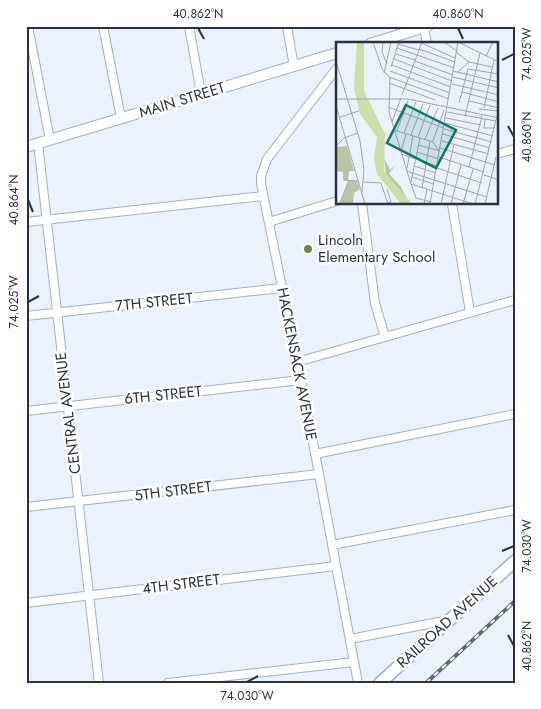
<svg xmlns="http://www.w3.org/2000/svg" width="541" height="709" viewBox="0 0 541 709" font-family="Jost,sans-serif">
	<rect width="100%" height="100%" fill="#ebf1fd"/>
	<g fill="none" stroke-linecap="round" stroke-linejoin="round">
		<!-- minor casing -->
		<g stroke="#a2afcc" stroke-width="10">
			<path id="minor" d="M 28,26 L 50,140
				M 103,26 L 121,118
				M 189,26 L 201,94
				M 287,26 L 294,67
				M 424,27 L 427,44
				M 337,68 L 267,159 L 261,176 L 261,184 L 307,410 L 358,683
				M 38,143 L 99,683
				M 497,154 L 515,149
				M 362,204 L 375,303 L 385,337
				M 452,204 L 470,312
				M 26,222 L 263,196
				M 269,222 L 337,201
				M 26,316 L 282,288
				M 297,362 L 515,300
				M 26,411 L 301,380
				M 315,454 L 515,414
				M 26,507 L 319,474
				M 332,545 L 515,510
				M 26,603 L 336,566
				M 350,639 L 449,620
				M 168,683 L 354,662"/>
		</g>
		<!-- tertiary casing -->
		<g stroke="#a2afcc" stroke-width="12">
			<path id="tertiary" d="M 370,44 L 428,26
				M 26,147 L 337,53"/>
		</g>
		<!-- secondary casing -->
		<g stroke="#a2afcc" stroke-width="14">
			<path id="secondary" d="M 380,683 L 515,561"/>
		</g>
		<!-- minor -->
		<use href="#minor" stroke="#fff" stroke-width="8"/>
		<!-- tertiary -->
		<use href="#tertiary" stroke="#fff" stroke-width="10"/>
		<!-- secondary -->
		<use href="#secondary" stroke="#fff" stroke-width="11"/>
		<!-- rail casing -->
		<g stroke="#636975" stroke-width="4">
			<path id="rail" d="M 426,683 L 515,601"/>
		</g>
		<!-- rail -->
		<use href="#rail" stroke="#fff" stroke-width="2" stroke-dasharray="5.5" stroke-linecap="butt"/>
	</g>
	<!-- ticks -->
	<path fill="none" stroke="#2c323d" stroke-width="2" d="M 198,28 L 204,39M 458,28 L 463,39M 502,60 L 514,54M 508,126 L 514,137M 28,200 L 33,212M 28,302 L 39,296M 502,551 L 514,546M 508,635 L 514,646M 247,682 L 258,676"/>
	<!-- markers -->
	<circle fill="#728536" stroke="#fff" stroke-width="2" cx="308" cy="249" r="5"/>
	<g text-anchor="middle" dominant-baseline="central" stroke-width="5" stroke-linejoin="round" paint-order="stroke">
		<!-- street labels -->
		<g font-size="15" fill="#2c323d" stroke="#fff">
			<text transform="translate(182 100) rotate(-17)">MAIN STREET</text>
			<text transform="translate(154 302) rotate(-6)">7TH STREET</text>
			<text transform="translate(297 364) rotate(79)">HACKENSACK AVENUE</text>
			<text transform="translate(163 395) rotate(-6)">6TH STREET</text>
			<text transform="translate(68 413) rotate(-97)">CENTRAL AVENUE</text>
			<text transform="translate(173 491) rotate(-7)">5TH STREET</text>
			<text transform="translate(181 584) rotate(-7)">4TH STREET</text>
			<text transform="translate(447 622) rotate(-42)">RAILROAD AVENUE</text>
		</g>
		<!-- poi labels -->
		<g font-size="15" fill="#2c323d" stroke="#fff" text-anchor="start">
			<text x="318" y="240">Lincoln<tspan x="318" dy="17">Elementary School</tspan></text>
		</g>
	</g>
	<!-- overview -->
	<g transform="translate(336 42)">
		<rect width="162" height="162" fill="#ebf1fd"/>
		<path d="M 11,104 L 18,129 L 13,129 L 12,139 L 7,138 L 7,130 L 0,129 L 1,105 ZM 48,116 L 54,128 L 60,122 L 53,132 L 65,145 L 71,157 L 50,132 ZM 13,139 L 21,139 L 24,147 L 18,151 L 17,162 L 4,161 Z" fill="#bac4a1"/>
		<path d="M 21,0 L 28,0 L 28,49 L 49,92 L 48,129 L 76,162 L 65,162 L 41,132 L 38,116 L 41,95 L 24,72 L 18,46 Z" fill="#cddea6"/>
		<path fill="none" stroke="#9fa5b0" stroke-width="1" d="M 37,0 L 46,27 L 54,36 L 53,70 L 75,142 L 137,162M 47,0 L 46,10 L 51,22M 83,0 L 119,16M 108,0 L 121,9M 122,0 L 163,20M 62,2 L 83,8M 61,6 L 118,26M 83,7 L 119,20M 120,10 L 133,20M 60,12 L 79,18M 150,14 L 157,0M 58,17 L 116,39M 0,19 L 24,99 L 28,128 L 26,150M 79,19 L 117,33M 56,23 L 115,45M 55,25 L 63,0M 54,29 L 114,51M 117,29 L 163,40M 122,30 L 133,20 L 156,25M 48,31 L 55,0M 53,35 L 113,57M 117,35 L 163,46M 53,41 L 99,58M 116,42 L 163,53M 126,50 L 163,60M 66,53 L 86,0M 0,57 L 72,57 L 163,76M 133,59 L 163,66M 123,61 L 132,27 L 163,32M 0,64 L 29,162M 52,65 L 108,86M 148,66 L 158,18M 143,67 L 163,69M 111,70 L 160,79M 129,74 L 144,11M 4,75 L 23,69M 110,76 L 145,83M 149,77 L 148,86 L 159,86M 56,80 L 65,56M 109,81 L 157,94M 108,87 L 156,100M 58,88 L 97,100 L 103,109M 61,89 L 72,59M 68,91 L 80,60M 107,92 L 154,106M 75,93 L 87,62M 82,95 L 94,63M 89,97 L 102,66M 97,99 L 108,68M 106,99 L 153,112M 82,103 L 104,109M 0,104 L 8,96 L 22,91M 104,106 L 159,123M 65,109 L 70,92M 81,110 L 103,117M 65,112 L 101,124M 103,115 L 148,130M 78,124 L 100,131M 133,125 L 146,74M 71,126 L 77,94M 101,126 L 146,141M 70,129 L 151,155M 148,133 L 163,138M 76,135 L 98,142M 8,138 L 23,139M 28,140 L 45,141 L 52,162M 75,140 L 84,96M 75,142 L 80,156 L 95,160M 86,146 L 94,99M 51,147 L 55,160 L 51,161M 4,161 L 13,138M 88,162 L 91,147M 94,162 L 122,0M 105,162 L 118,102M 115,162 L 125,123M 127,162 L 137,127M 139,162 L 161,74M 149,162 L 160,115"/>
		<path fill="#0f766e" fill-opacity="0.15" stroke="#0f766e" stroke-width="2.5" d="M 70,63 L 120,88 L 100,126 L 51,101 Z"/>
		<rect width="162" height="162" fill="none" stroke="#2c323d" stroke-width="2.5"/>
	</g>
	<!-- border -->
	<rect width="541" height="709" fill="none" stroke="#ffffff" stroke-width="55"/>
	<rect x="28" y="28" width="486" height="654" fill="none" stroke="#2c323d" stroke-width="2"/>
	<g font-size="12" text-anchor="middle" fill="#2c323d">
		<text x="198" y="18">40.862°N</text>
		<text x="458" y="18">40.860°N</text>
		<text transform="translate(527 54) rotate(-90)" y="4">74.025°W</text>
		<text transform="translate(527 137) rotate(-90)" y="4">40.860°N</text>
		<text transform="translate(14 200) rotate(-90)" y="4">40.864°N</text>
		<text transform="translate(14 302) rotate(-90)" y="4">74.025°W</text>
		<text transform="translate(527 546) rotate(-90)" y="4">74.030°W</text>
		<text transform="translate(527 646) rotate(-90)" y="4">40.862°N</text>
		<text x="247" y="700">74.030°W</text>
	</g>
</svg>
